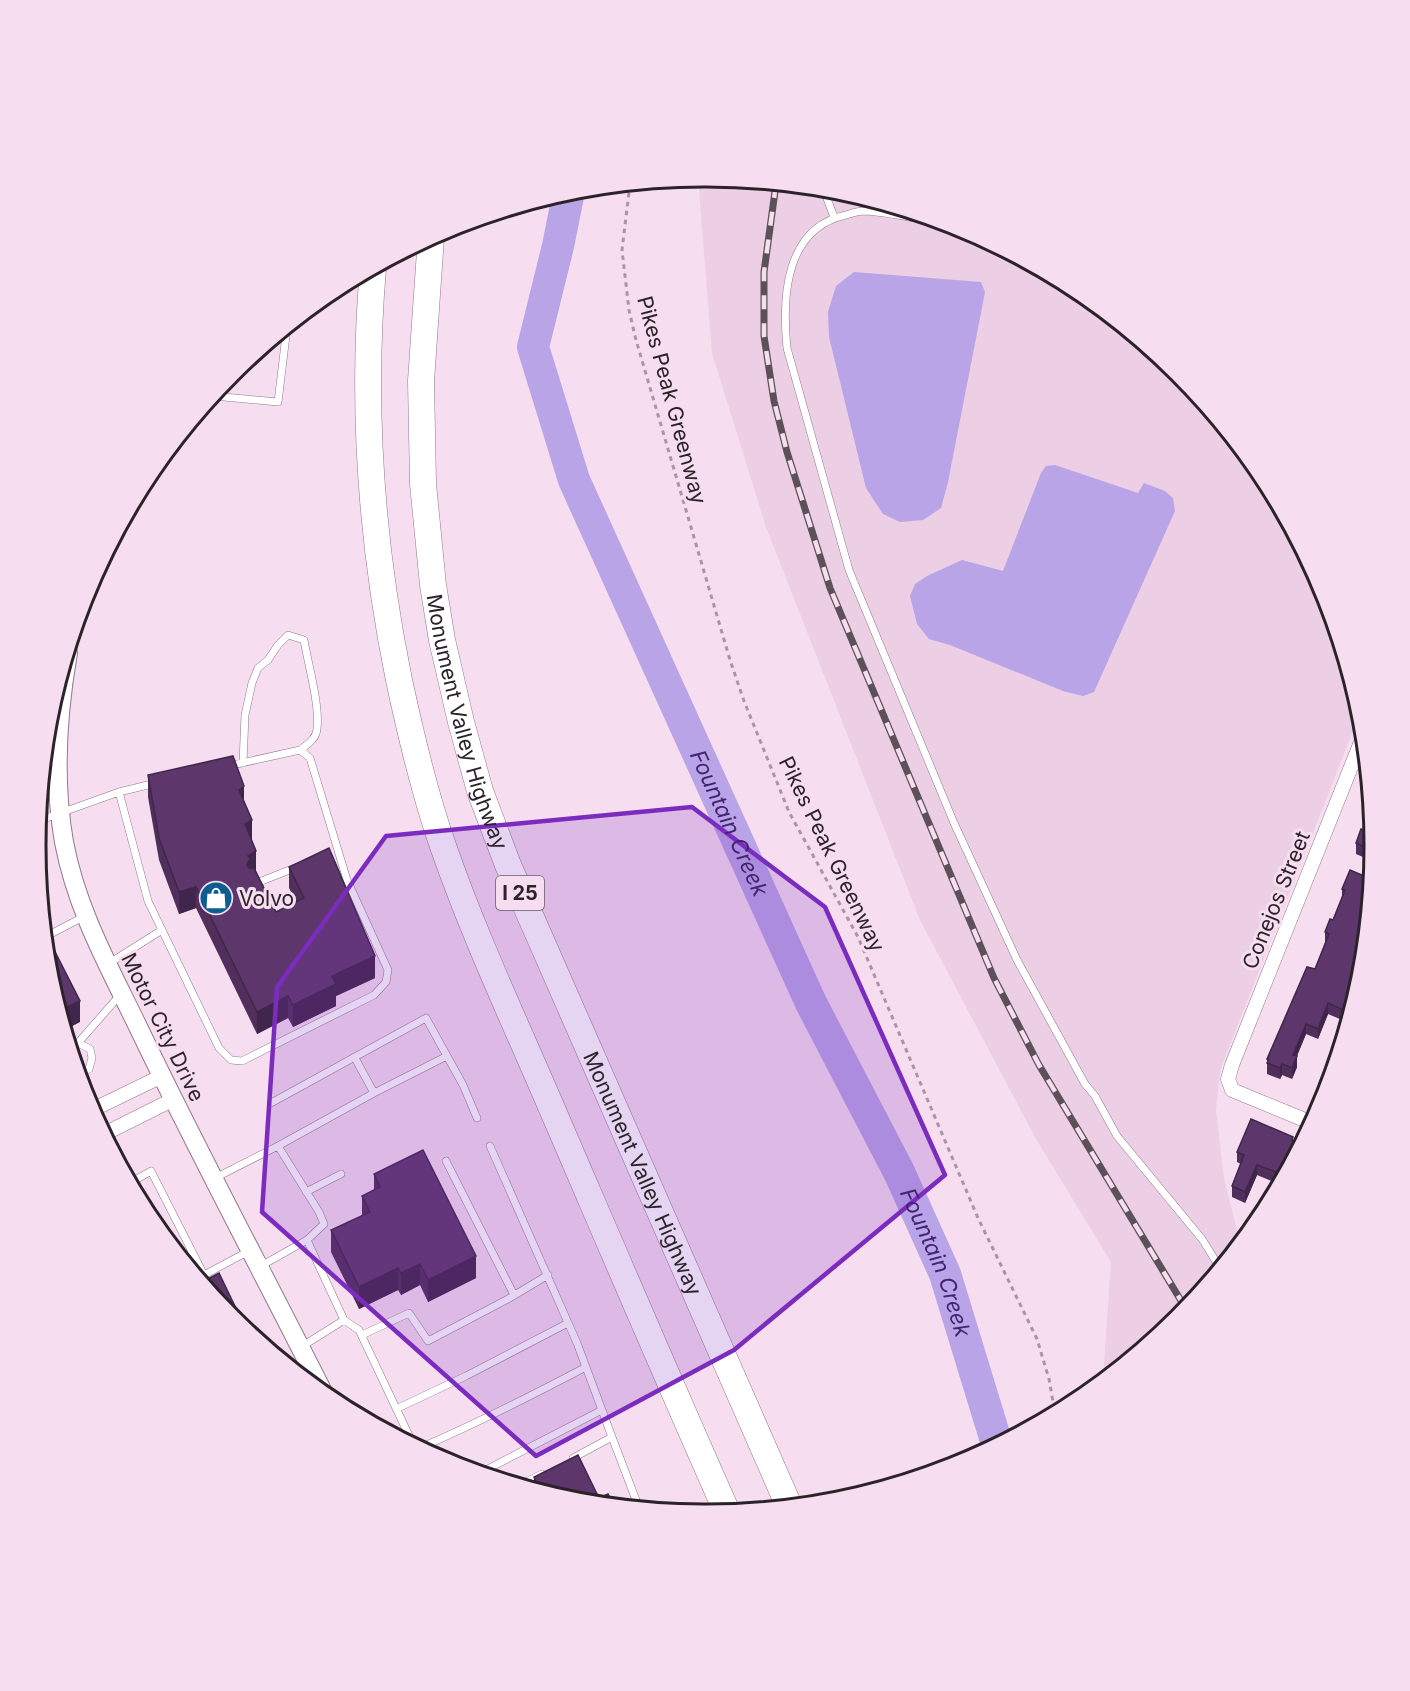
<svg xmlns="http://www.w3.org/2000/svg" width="1410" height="1691" viewBox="0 0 1410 1691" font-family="Inter,sans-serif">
	<rect width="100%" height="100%" fill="#f6ddf0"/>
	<!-- built -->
	<path fill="#eccee5" d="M 698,177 L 836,189 L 961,228 L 1077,289 L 1178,373 L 1261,474 L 1323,590 L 1360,713 L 1220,1070 L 1216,1110 L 1224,1179 L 1237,1230 L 1243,1239 L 1178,1319 L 1103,1380 L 1111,1262 L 1036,1139 L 920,920 L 766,527 L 712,353 Z"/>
	<!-- water -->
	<path fill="#b8a4e6" d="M 854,272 L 981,282 L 985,292 L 948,482 L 941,508 L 923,520 L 900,522 L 883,514 L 866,488 L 829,337 L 828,312 L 836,286 Z
		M 1055,465 L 1138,493 L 1144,483 L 1165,491 L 1173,498 L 1175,511 L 1094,692 L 1083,696 L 1063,691 L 950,645 L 929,639 L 917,624 L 910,596 L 915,584 L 927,576 L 962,560 L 1003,571 L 1041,473 L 1046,466 Z"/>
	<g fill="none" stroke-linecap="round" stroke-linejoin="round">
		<!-- river -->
		<path stroke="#b8a4e6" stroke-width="32" id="s1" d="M 569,191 L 558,246 L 533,347 L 574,480 L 811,1003 L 899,1172 L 945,1274 L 997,1444"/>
		<!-- service casing -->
		<g stroke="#907a8b" stroke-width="8">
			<path id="service" d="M 823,188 L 834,217
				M 955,226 C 927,221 891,212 864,211 C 858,211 852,213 846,215 C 785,228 782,298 787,348 L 849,570 L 954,823 L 1017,960 L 1085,1084 L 1095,1096 L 1117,1136 L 1202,1239 L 1220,1268
				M 213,396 L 278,402 L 287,327
				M 243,763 L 245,715 L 252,683 L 258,668 L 268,660 L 278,645 L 288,635 L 304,640 C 308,664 320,705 317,729 C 316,739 308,744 300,750
				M 119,792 L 148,901 L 219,1048 L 231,1060 L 242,1061 L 374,995 L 386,982 L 388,970 L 347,880 L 310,758 L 300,750 L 228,766
				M 38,821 L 119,792 L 156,783
				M 254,884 L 297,867
				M 45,937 L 85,916
				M 108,964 L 162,930
				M 78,1043 L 120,995
				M 70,1046 L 78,1043 L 90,1049 L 92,1058 L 89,1069 L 79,1074
				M 355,1058 L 374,1093
				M 271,1103 L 426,1018 L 463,1085 L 477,1118
				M 278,1146 L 374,1093 L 447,1056
				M 490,1146 L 577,1343 L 612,1437 L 573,1458
				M 446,1161 L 514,1295
				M 215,1178 L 278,1146 L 319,1212 L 324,1224 L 307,1240
				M 130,1183 L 151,1171 L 204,1275 L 249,1251
				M 306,1192 L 341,1174
				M 182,1257 L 193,1253
				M 259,1267 L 307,1240 L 344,1320 L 301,1347
				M 344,1320 L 359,1330 L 413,1444
				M 362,1335 L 409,1313 L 428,1341 L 508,1299 L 548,1275
				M 396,1409 L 466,1376 L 568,1323
				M 612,1437 L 639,1508
				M 420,1448 C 477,1423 531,1396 586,1367
				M 480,1473 L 602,1410
				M 520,1485 L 542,1474"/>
		</g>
		<!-- minor casing -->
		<g stroke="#907a8b" stroke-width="15">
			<path id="minor" d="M 92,1110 L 162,1076
				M 1312,1123 L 1232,1090 L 1228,1079 L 1232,1065 L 1363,737
				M 104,1134 L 174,1099"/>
		</g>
		<!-- tertiary casing -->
		<g stroke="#907a8b" stroke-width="20">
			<path id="tertiary" d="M 68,653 C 57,716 53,779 64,842 C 77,912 112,972 142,1035 C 200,1156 264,1275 324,1394"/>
		</g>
		<!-- motorway casing -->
		<g stroke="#907a8b" stroke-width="27">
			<g id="motorway">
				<path id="s2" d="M 431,237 L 421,381 L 423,484 L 433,585 L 442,640 L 461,722 L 480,791 L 508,865 L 789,1506"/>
				<path d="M 373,268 C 361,408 371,543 399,680 C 411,736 424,792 443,846 C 476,941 520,1033 559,1125 C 615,1255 670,1384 727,1512"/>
			</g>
		</g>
		<!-- path -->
		<path stroke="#a996a4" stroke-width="3" stroke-dasharray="4.5 4.5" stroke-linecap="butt" d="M 630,184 L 622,250 L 629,310 L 636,340 L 730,660 L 744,701 L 789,812 L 858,937 L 978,1218 L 1037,1339 L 1049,1379 L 1055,1413"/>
		<!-- service -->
		<use href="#service" stroke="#fff" stroke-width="7"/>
		<!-- minor -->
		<use href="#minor" stroke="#fff" stroke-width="14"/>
		<!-- tertiary -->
		<use href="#tertiary" stroke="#fff" stroke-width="18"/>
		<!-- motorway -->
		<use href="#motorway" stroke="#fff" stroke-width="26"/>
		<!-- rail casing -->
		<g stroke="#5c5059" stroke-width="7">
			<path id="rail" d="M 776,184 L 764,272 L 764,336 L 774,401 L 787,452 L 830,588 L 994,978 L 1039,1065 L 1186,1309"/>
		</g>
		<!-- rail -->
		<use href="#rail" stroke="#f6ddf0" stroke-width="4.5" stroke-dasharray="14" stroke-linecap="butt"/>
	</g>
	<!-- wall -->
	<path fill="#502f5c" d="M 148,775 L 244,801 L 252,841 L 256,872 L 276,912 L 296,902 L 289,888 L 289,867 L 375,978 L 336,996 L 336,1006 L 293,1027 L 288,1018 L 257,1034 L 196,908 L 179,914 L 159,860 L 148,797 Z
		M 1356,843 L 1374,846 L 1372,861 L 1356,854 Z
		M 1350,870 L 1361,959 L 1361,969 L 1353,990 L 1356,992 L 1347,1022 L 1328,1014 L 1318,1039 L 1306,1034 L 1297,1056 L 1297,1067 L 1292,1079 L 1282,1075 L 1280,1079 L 1267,1074 L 1267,1059 L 1315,969 L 1325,943 L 1325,932 L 1333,920 L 1342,898 L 1342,889 Z
		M 1293,1141 L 1301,1144 L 1279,1184 L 1257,1175 L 1245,1203 L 1232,1197 L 1232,1186 L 1241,1164 L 1237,1162 L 1237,1152 Z
		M 374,1174 L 476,1278 L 428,1302 L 420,1285 L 401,1295 L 398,1290 L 359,1309 L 331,1252 L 331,1230 L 362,1216 L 362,1196 L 374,1190 Z
		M 534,1477 L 599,1498 L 534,1489 Z"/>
	<!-- shaded-wall -->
	<path fill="#41264b" d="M 244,786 L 244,808 L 239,790 Z
		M 252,820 L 252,842 L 245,824 Z
		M 256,851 L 256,872 L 250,876 L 247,865 L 248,856 Z
		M 196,887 L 196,908 L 179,914 L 179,892 Z
		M 1365,940 L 1363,954 L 1361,959 L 1361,969 L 1349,998 L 1349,988 L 1358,957 Z
		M 375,956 L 375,978 L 336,996 L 336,1006 L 293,1027 L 293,1005 L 332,976 Z
		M 288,996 L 288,1018 L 257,1034 L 257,1012 Z
		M 80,1001 L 80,1022 L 65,1030 L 59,1011 Z
		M 1328,1003 L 1328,1014 L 1318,1039 L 1318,1029 Z
		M 1306,1024 L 1306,1034 L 1293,1065 L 1293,1055 Z
		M 1297,1056 L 1297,1067 L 1292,1079 L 1292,1068 Z
		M 1282,1064 L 1282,1075 L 1280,1079 L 1280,1068 Z
		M 1257,1165 L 1257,1175 L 1245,1203 L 1245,1192 Z
		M 476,1256 L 476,1278 L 428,1302 L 428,1280 Z
		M 420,1264 L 420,1285 L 401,1295 L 401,1273 Z
		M 398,1268 L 398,1290 L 359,1309 L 359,1287 Z"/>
	<!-- building -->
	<path fill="#5d376b" stroke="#41264b" stroke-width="1.5" d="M 233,756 L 244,786 L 239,790 L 252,820 L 245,824 L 256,851 L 248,856 L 250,858 L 247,865 L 249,868 L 254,868 L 276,912 L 304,898 L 289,867 L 329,848 L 375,956 L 332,976 L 336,984 L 293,1005 L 288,996 L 257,1012 L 196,887 L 179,892 L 159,838 L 148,775 Z
		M 1361,829 L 1366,831 L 1366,829 L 1373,832 L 1373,851 L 1356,843 Z
		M 1350,870 L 1371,879 L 1365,940 L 1358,957 L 1361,958 L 1349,988 L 1356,992 L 1350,1013 L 1328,1003 L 1318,1029 L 1306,1024 L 1293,1055 L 1297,1056 L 1292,1068 L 1282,1064 L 1280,1068 L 1267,1063 L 1269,1059 L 1267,1059 L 1307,967 L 1315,969 L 1329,934 L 1325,932 L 1330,919 L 1333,920 L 1345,890 L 1342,889 Z
		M 45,932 L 80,1001 L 59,1011 L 49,976 Z
		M 1251,1119 L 1293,1137 L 1292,1140 L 1301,1144 L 1284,1175 L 1257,1165 L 1245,1192 L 1232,1186 L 1244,1155 L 1237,1152 Z
		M 423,1150 L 476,1256 L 428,1280 L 420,1264 L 401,1273 L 398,1268 L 359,1287 L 331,1230 L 370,1212 L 362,1196 L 380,1187 L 374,1174 Z
		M 219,1273 L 243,1323 L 239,1325 L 232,1318 L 202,1282 Z
		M 578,1455 L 599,1498 L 608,1494 L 614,1506 L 574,1502 L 534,1489 L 538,1487 L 534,1477 Z"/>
	<!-- marked area -->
	<path fill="#7b2cbf" fill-opacity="0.2" stroke="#7b2cbf" stroke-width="4.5" stroke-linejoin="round" d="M 692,807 L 825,907 L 945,1175 L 734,1350 L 536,1456 L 262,1212 L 277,987 L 386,836 Z"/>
	<!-- icons -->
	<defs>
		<g id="shop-disc" transform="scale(1.725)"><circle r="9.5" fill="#0d5e90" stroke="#f6ddf0"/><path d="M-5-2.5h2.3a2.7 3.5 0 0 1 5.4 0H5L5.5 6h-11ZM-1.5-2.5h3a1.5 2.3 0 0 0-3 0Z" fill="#fff"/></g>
	</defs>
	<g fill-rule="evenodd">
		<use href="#shop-disc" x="216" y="898"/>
	</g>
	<g text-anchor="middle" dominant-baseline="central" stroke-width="6" stroke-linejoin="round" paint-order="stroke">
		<!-- shield labels -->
		<rect fill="#f6ddf0" stroke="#695b65" stroke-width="1.5" x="496" y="876" width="48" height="34" rx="4.5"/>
		<g font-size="20" font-weight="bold" fill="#2c232a">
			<text x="520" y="893">I 25</text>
		</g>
		<!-- street labels -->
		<g font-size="21" fill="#2c232a" stroke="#f6ddf0">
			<text transform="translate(672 400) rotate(75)">Pikes Peak Greenway</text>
			<text stroke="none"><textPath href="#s2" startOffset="490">Monument Valley Highway</textPath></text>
			<text transform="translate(832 854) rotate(64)">Pikes Peak Greenway</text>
			<text transform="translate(1276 900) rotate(-68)">Conejos Street</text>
			<text transform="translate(163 1027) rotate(64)">Motor City Drive</text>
			<text stroke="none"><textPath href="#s2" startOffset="976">Monument Valley Highway</textPath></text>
		</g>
		<!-- poi labels -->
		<g font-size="21" fill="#2c232a" stroke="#f6ddf0" text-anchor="start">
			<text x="239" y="898">Volvo</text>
		</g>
		<!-- water labels -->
		<g font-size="22" font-style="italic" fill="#42236f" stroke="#f6ddf0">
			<text stroke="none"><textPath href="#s1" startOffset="676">Fountain Creek</textPath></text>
			<text stroke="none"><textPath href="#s1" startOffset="1162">Fountain Creek</textPath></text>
		</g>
	</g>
	<!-- crop -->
	<path d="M0 0H1410V1691H0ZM704 187H706A658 658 0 0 1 1364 845V846A658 658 0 0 1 706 1504H704A658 658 0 0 1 46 846V845A658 658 0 0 1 704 187Z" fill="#f6ddf0" fill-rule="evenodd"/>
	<path fill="none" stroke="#2c232a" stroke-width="3" d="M704 187H706A658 658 0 0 1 1364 845V846A658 658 0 0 1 706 1504H704A658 658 0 0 1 46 846V845A658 658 0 0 1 704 187Z"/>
</svg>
